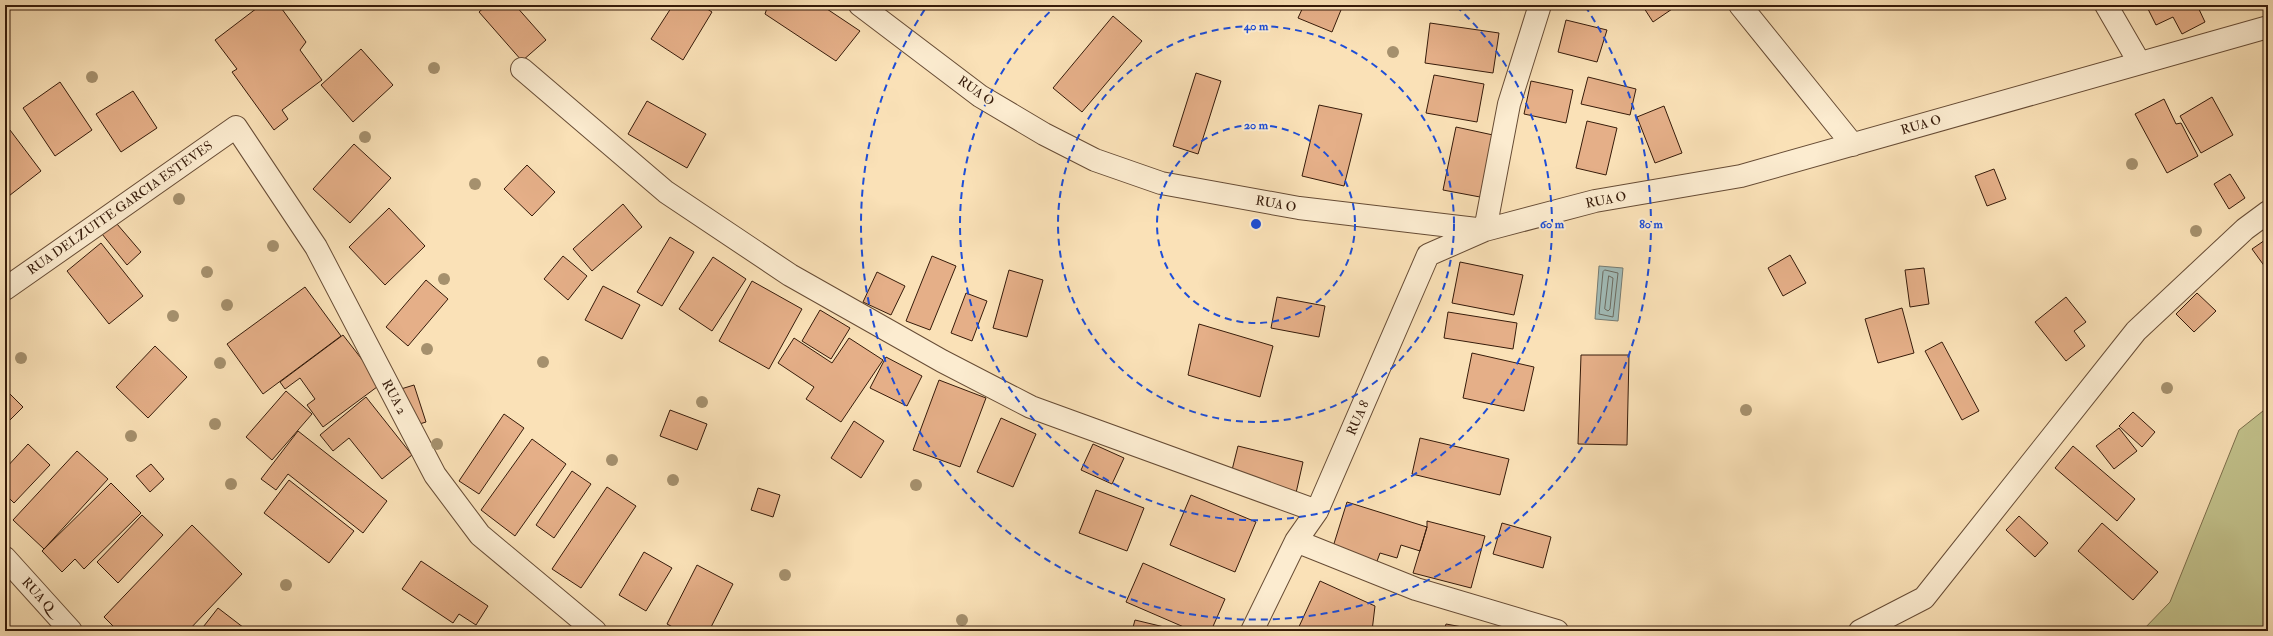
<svg xmlns="http://www.w3.org/2000/svg" width="2273" height="636" viewBox="0 0 2273 636" font-family="'IM FELL Double Pica',serif">
	<rect width="100%" height="100%" fill="#fae1b7"/>
	<filter id="stains"><feTurbulence type="fractalNoise" baseFrequency=".005" numOctaves="4"/><feColorMatrix values="0 0 0 0 .2 0 0 0 0 .09 0 0 0 0 .02 0 0 0 .5 -.17"/></filter>
	<radialGradient id="worn" r=".72"><stop offset=".6" stop-color="#630" stop-opacity="0"/><stop offset="1" stop-color="#630" stop-opacity=".3"/></radialGradient>
	<!-- green -->
	<path fill="#c2c28c" stroke="#7c6e4b" d="M 2268,407 L 2268,631 L 2142,631 L 2170,602 L 2239,430 Z"/>
	<!-- water -->
	<path fill="#a1bbb7" stroke="#767b72" d="M 1599,266 L 1623,268 L 1618,321 L 1595,319 Z"/>
	<g fill="none" stroke-linecap="round" stroke-linejoin="round">
		<!-- shore -->
		<path stroke="#6c6b60" stroke-width="1" d="M 1605,270 L 1618,273 L 1613,317 L 1599,314 L 1603,272 Z
			M 1609,276 L 1613,278 L 1610,309 L 1608,311 L 1605,309 Z"/>
	</g>
	<!-- building -->
	<path fill="#e5af88" stroke="#361b0a" d="M 261,5 L 279,5 L 306,42 L 300,50 L 322,80 L 282,110 L 288,119 L 274,130 L 232,72 L 237,69 L 215,40 Z
		M 487,5 L 515,5 L 546,40 L 522,61 L 479,12 Z
		M 673,5 L 701,5 L 712,12 L 683,60 L 651,39 Z
		M 768,5 L 821,5 L 860,31 L 836,61 L 765,14 Z
		M 1304,5 L 1343,5 L 1332,32 L 1298,18 Z
		M 1642,5 L 1678,5 L 1653,22 Z
		M 2146,5 L 2197,5 L 2205,22 L 2182,34 L 2173,17 L 2156,25 Z
		M 1113,16 L 1142,41 L 1082,112 L 1053,88 Z
		M 1566,20 L 1607,30 L 1597,62 L 1558,52 Z
		M 1430,23 L 1499,33 L 1493,73 L 1425,63 Z
		M 361,49 L 393,85 L 353,122 L 321,85 Z
		M 1196,73 L 1221,81 L 1198,154 L 1173,146 Z
		M 1434,75 L 1484,84 L 1477,122 L 1426,113 Z
		M 1588,77 L 1636,89 L 1630,115 L 1581,104 Z
		M 1531,81 L 1573,90 L 1566,123 L 1524,114 Z
		M 60,82 L 92,130 L 55,156 L 23,108 Z
		M 133,91 L 157,128 L 121,152 L 96,114 Z
		M 2212,97 L 2233,135 L 2201,153 L 2180,116 Z
		M 2164,99 L 2176,124 L 2181,123 L 2198,156 L 2167,173 L 2135,114 Z
		M 647,101 L 706,134 L 687,168 L 628,134 Z
		M 1319,105 L 1362,114 L 1344,186 L 1302,176 Z
		M 1664,106 L 1682,153 L 1655,163 L 1637,117 Z
		M 1587,121 L 1617,128 L 1606,175 L 1576,168 Z
		M 1456,127 L 1493,135 L 1480,197 L 1443,190 Z
		M 10,130 L 41,171 L 5,199 L 5,134 Z
		M 354,144 L 391,178 L 350,223 L 313,189 Z
		M 527,165 L 555,192 L 532,216 L 504,189 Z
		M 1994,169 L 2006,199 L 1987,206 L 1975,176 Z
		M 2230,174 L 2245,198 L 2229,209 L 2214,184 Z
		M 623,204 L 642,227 L 592,271 L 573,249 Z
		M 389,208 L 425,246 L 385,285 L 349,247 Z
		M 111,217 L 141,252 L 127,265 L 98,229 Z
		M 670,237 L 694,252 L 662,306 L 637,292 Z
		M 2268,238 L 2268,271 L 2252,249 Z
		M 101,243 L 143,296 L 109,324 L 67,271 Z
		M 1790,255 L 1806,283 L 1783,296 L 1768,268 Z
		M 563,256 L 587,276 L 568,300 L 544,279 Z
		M 932,256 L 956,266 L 930,330 L 906,321 Z
		M 713,257 L 746,279 L 712,331 L 679,309 Z
		M 1460,262 L 1523,275 L 1514,315 L 1452,303 Z
		M 1924,268 L 1929,304 L 1910,307 L 1905,270 Z
		M 1009,270 L 1043,280 L 1027,337 L 993,328 Z
		M 877,272 L 905,286 L 891,315 L 863,302 Z
		M 426,280 L 448,299 L 408,346 L 386,327 Z
		M 752,281 L 802,309 L 769,369 L 719,341 Z
		M 603,286 L 640,305 L 622,339 L 585,320 Z
		M 305,287 L 341,336 L 263,394 L 227,344 Z
		M 966,293 L 987,301 L 972,341 L 951,333 Z
		M 2197,293 L 2216,311 L 2194,332 L 2176,314 Z
		M 1277,297 L 1325,306 L 1319,337 L 1271,328 Z
		M 2066,297 L 2086,322 L 2074,331 L 2085,346 L 2066,361 L 2035,322 Z
		M 1902,308 L 1914,353 L 1878,363 L 1865,319 Z
		M 820,310 L 850,328 L 831,359 L 802,341 Z
		M 1448,312 L 1517,323 L 1513,349 L 1444,338 Z
		M 1199,324 L 1273,346 L 1260,397 L 1188,375 Z
		M 343,335 L 381,384 L 323,427 L 307,405 L 315,399 L 300,378 L 285,389 L 280,382 Z
		M 794,338 L 832,363 L 849,338 L 883,360 L 841,422 L 806,399 L 814,387 L 778,363 Z
		M 1942,342 L 1979,411 L 1962,420 L 1925,351 Z
		M 155,346 L 187,377 L 148,418 L 116,387 Z
		M 1472,353 L 1534,367 L 1524,411 L 1463,398 Z
		M 1581,355 L 1629,355 L 1627,445 L 1578,444 Z
		M 886,357 L 922,376 L 907,406 L 870,388 Z
		M 939,380 L 986,398 L 960,467 L 913,450 Z
		M 414,385 L 426,422 L 413,426 L 401,389 Z
		M 5,389 L 23,407 L 5,425 Z
		M 286,391 L 312,414 L 272,460 L 246,437 Z
		M 366,397 L 412,455 L 382,479 L 349,438 L 333,451 L 320,435 Z
		M 670,410 L 707,424 L 697,450 L 660,436 Z
		M 2133,412 L 2155,432 L 2142,447 L 2119,426 Z
		M 504,414 L 524,428 L 479,494 L 459,481 Z
		M 1001,418 L 1036,434 L 1013,487 L 977,472 Z
		M 854,421 L 884,441 L 861,478 L 831,458 Z
		M 2119,428 L 2137,451 L 2114,469 L 2096,446 Z
		M 298,431 L 387,501 L 363,533 L 288,474 L 276,490 L 261,479 Z
		M 1420,438 L 1509,459 L 1500,495 L 1412,474 Z
		M 532,439 L 566,464 L 515,536 L 481,510 Z
		M 28,444 L 50,465 L 14,503 L 5,494 L 5,469 Z
		M 1093,444 L 1124,458 L 1112,484 L 1081,470 Z
		M 1238,446 L 1303,462 L 1296,493 L 1230,478 Z
		M 2073,446 L 2135,499 L 2117,521 L 2055,468 Z
		M 77,451 L 108,479 L 44,549 L 13,520 Z
		M 151,464 L 164,479 L 150,492 L 136,476 Z
		M 572,471 L 591,484 L 554,538 L 536,525 Z
		M 289,480 L 354,531 L 329,563 L 264,513 Z
		M 111,483 L 141,513 L 84,569 L 75,559 L 62,572 L 42,551 Z
		M 607,487 L 636,506 L 581,588 L 552,569 Z
		M 758,488 L 780,495 L 773,517 L 751,510 Z
		M 1096,490 L 1144,508 L 1127,551 L 1079,533 Z
		M 1191,495 L 1256,522 L 1235,572 L 1170,545 Z
		M 1347,502 L 1427,527 L 1420,551 L 1401,545 L 1397,558 L 1380,553 L 1376,564 L 1332,550 Z
		M 142,515 L 163,535 L 118,583 L 97,562 Z
		M 2019,516 L 2048,543 L 2035,557 L 2006,530 Z
		M 1427,521 L 1485,536 L 1471,588 L 1413,573 L 1427,527 Z
		M 1502,523 L 1551,537 L 1543,568 L 1493,554 Z
		M 2102,523 L 2158,572 L 2133,600 L 2078,551 Z
		M 192,525 L 242,574 L 188,631 L 118,631 L 104,617 Z
		M 644,552 L 672,568 L 646,611 L 619,595 Z
		M 421,561 L 488,606 L 476,625 L 459,614 L 453,623 L 402,589 Z
		M 1143,563 L 1225,599 L 1211,631 L 1193,631 L 1126,602 Z
		M 697,565 L 733,584 L 709,631 L 680,631 L 667,624 Z
		M 1320,581 L 1375,606 L 1372,631 L 1297,631 Z
		M 218,608 L 248,631 L 200,631 Z
		M 1135,620 L 1181,631 L 1132,631 Z
		M 1446,624 L 1484,631 L 1444,631 Z"/>
	<g fill="none" stroke-linecap="round" stroke-linejoin="round">
		<!-- street casing -->
		<g stroke="#674c35" stroke-width="24">
			<path id="street" d="M 860,5 L 980,96 L 1044,134 L 1095,160 L 1161,183 L 1299,208 L 1485,230 L 1595,201 L 1741,176 L 2268,27
				M 1740,5 L 1853,145
				M 2106,5 L 2139,62
				M 522,69 L 666,192 L 790,275 L 942,361 L 1031,407 L 1317,511
				M 1485,230 L 1509,104 L 1540,5
				M 5,289 L 236,127 L 316,247 L 435,475 L 480,535 L 595,631
				M 1296,541 L 1416,589 L 1557,631
				M 5,558 L 71,631
				M 1252,631 L 1296,541 L 1317,511 L 1428,255 L 1485,230
				M 1860,631 L 1924,598 L 2136,331 L 2245,229 L 2268,212"/>
		</g>
		<!-- street -->
		<use href="#street" stroke="#fcecd0" stroke-width="22"/>
	</g>
	<!-- trees -->
	<g fill="#a5906d">
		<circle cx="1393" cy="52" r="6"/>
		<circle cx="434" cy="68" r="6"/>
		<circle cx="92" cy="77" r="6"/>
		<circle cx="365" cy="137" r="6"/>
		<circle cx="2132" cy="164" r="6"/>
		<circle cx="475" cy="184" r="6"/>
		<circle cx="179" cy="199" r="6"/>
		<circle cx="2196" cy="231" r="6"/>
		<circle cx="273" cy="246" r="6"/>
		<circle cx="207" cy="272" r="6"/>
		<circle cx="444" cy="279" r="6"/>
		<circle cx="227" cy="305" r="6"/>
		<circle cx="173" cy="316" r="6"/>
		<circle cx="427" cy="349" r="6"/>
		<circle cx="21" cy="358" r="6"/>
		<circle cx="543" cy="362" r="6"/>
		<circle cx="220" cy="363" r="6"/>
		<circle cx="2167" cy="388" r="6"/>
		<circle cx="702" cy="402" r="6"/>
		<circle cx="1746" cy="410" r="6"/>
		<circle cx="215" cy="424" r="6"/>
		<circle cx="131" cy="436" r="6"/>
		<circle cx="437" cy="444" r="6"/>
		<circle cx="612" cy="460" r="6"/>
		<circle cx="673" cy="480" r="6"/>
		<circle cx="231" cy="484" r="6"/>
		<circle cx="916" cy="485" r="6"/>
		<circle cx="785" cy="575" r="6"/>
		<circle cx="286" cy="585" r="6"/>
		<circle cx="962" cy="620" r="6"/>
	</g>
	<!-- distance rings -->
	<g fill="none" stroke="#1d4ed8" stroke-width="2" stroke-dasharray="7 5">
		<circle cx="1256" cy="224" r="99"/>
		<circle cx="1256" cy="224" r="198"/>
		<path d="M1456 6A296 296 0 1 1 1056 6"/>
		<path d="M1585 6A395 395 0 1 1 927 6"/>
	</g>
	<g text-anchor="middle" dominant-baseline="central" stroke-width="4" stroke-linejoin="round" paint-order="stroke">
		<!-- street labels -->
		<g font-size="13" fill="#361b0a" stroke="#fcecd0">
			<text transform="translate(976 91) rotate(35)">RUA O</text>
			<text transform="translate(1921 125) rotate(-16)">RUA O</text>
			<text transform="translate(1606 200) rotate(-11)">RUA O</text>
			<text transform="translate(1276 204) rotate(10)">RUA O</text>
			<text transform="translate(120 208) rotate(-35)">RUA DELZUITE GARCIA ESTEVES</text>
			<text transform="translate(394 397) rotate(62)">RUA 2</text>
			<text transform="translate(1358 418) rotate(-66)">RUA 8</text>
			<text transform="translate(38 595) rotate(48)">RUA Q</text>
		</g>
	</g>
	<circle cx="1256" cy="224" r="6" fill="#1d4ed8" stroke="#fcecd0" stroke-width="2"/>
	<g font-size="12" text-anchor="middle" font-weight="bold" fill="#1d4ed8" stroke="#fcecd0" stroke-width="4" stroke-linejoin="round" paint-order="stroke">
		<text x="1256" y="30">40 m</text>
		<text x="1256" y="129">20 m</text>
		<text x="1552" y="228">60 m</text>
		<text x="1651" y="228">80 m</text>
	</g>
	<!-- margin -->
	<rect width="2273" height="636" fill="none" stroke="#fae1b7" stroke-width="20"/>
	<rect x="6" y="6" width="2261" height="624" fill="none" stroke="#361b0a" stroke-width="2"/>
	<rect x="10" y="10" width="2253" height="616" fill="none" stroke="#361b0a"/>
	<rect width="100%" height="100%" filter="url(#stains)"/>
	<rect width="100%" height="100%" fill="url(#worn)"/>
</svg>
